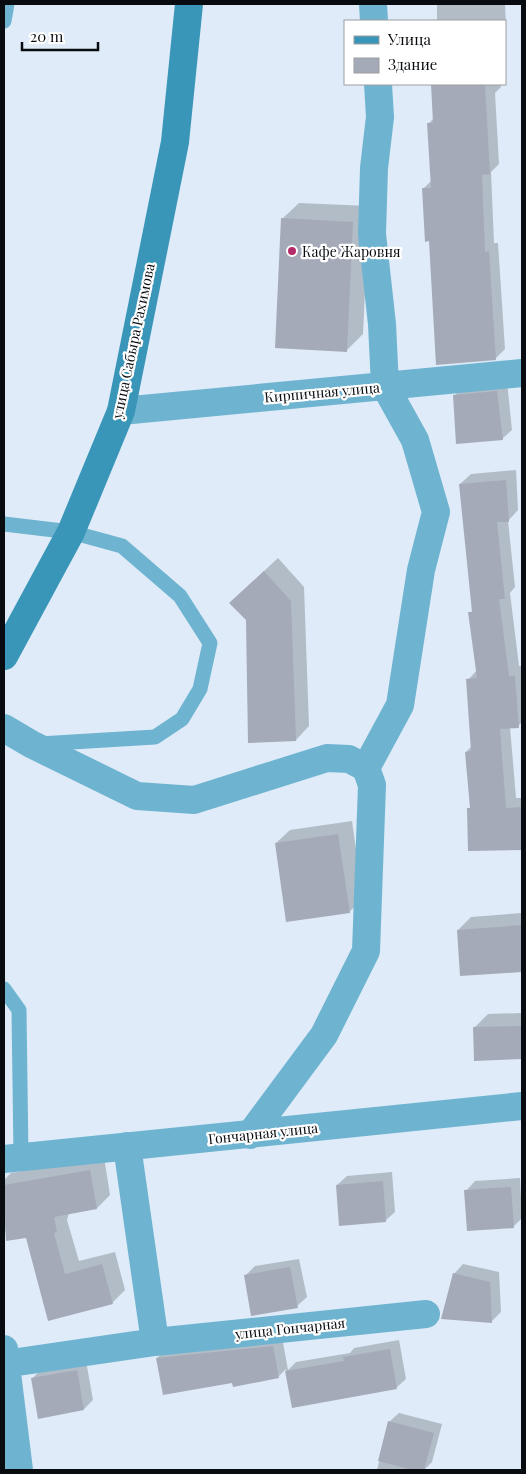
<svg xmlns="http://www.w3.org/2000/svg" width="526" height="1474" viewBox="0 0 526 1474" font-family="'Playfair Display',serif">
	<rect width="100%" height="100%" fill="#dfebf8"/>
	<!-- shadow -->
	<path fill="#0003" d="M 437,4 L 505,4 L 506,25 L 505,26 L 505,21 L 437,21 Z
		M 432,84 L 501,84 L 501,87 L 495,93 L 499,164 L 491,172 L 494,243 L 498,243 L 505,349 L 495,359 L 430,240 L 424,188 L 432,180 L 428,124 L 434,118 Z
		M 299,203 L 369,206 L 363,334 L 346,351 L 282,219 Z
		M 507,382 L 512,430 L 502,439 L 454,396 L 464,386 Z
		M 516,470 L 518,510 L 508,521 L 515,587 L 510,593 L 519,666 L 522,666 L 522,722 L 518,726 L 510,727 L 516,798 L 522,798 L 522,849 L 470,850 L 469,809 L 471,807 L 466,752 L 472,746 L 468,680 L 477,670 L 470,613 L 473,610 L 460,484 L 471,474 Z
		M 278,558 L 304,587 L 309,726 L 296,740 L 247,620 L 230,603 Z
		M 352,821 L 363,899 L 349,912 L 276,843 L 290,830 Z
		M 522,913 L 522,971 L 461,975 L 458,930 L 471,917 Z
		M 522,1013 L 522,1058 L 475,1059 L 474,1028 L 488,1014 Z
		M 104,1157 L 110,1195 L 97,1208 L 69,1213 L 67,1220 L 79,1261 L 115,1252 L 125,1290 L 112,1303 L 49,1319 L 27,1236 L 7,1240 L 4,1223 L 4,1180 L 11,1173 Z
		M 392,1172 L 395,1212 L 385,1221 L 337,1185 L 347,1176 Z
		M 520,1178 L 522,1218 L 514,1226 L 466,1191 L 475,1181 Z
		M 299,1259 L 307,1297 L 297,1306 L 245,1276 L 255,1266 Z
		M 463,1264 L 499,1272 L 501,1312 L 492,1321 L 454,1274 Z
		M 282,1337 L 288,1370 L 296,1362 L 350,1353 L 354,1348 L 399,1340 L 406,1379 L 396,1388 L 293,1407 L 286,1369 L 278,1377 L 233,1382 L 157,1358 L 167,1349 Z
		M 86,1361 L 93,1400 L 84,1409 L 32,1379 L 41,1369 Z
		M 399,1413 L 442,1424 L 432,1462 L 424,1470 L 377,1470 L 389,1422 Z"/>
	<!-- building -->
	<path fill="#a5aab8" d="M 431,84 L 485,84 L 490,174 L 482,175 L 485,252 L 489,251 L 496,360 L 436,365 L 429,241 L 425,242 L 422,188 L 431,188 L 427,123 L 433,123 Z
		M 281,218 L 353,222 L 347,352 L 275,348 Z
		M 497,391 L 503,440 L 456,444 L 453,395 Z
		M 506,480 L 509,522 L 497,522 L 505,599 L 499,599 L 509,676 L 515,676 L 519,728 L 500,729 L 506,808 L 522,807 L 522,850 L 468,851 L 467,808 L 470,808 L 465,752 L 471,751 L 466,679 L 477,678 L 468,612 L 472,612 L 459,484 Z
		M 264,571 L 291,601 L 296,741 L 248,743 L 246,620 L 229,603 Z
		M 338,834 L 350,913 L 286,922 L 275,843 Z
		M 522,925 L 522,972 L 460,976 L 457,930 Z
		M 522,1026 L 522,1059 L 474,1061 L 473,1027 Z
		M 90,1170 L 97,1209 L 54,1217 L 57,1232 L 54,1233 L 65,1274 L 102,1264 L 113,1304 L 48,1321 L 26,1238 L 6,1241 L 4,1185 Z
		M 383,1181 L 386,1222 L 339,1226 L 336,1185 Z
		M 511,1187 L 514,1228 L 467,1231 L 464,1190 Z
		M 290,1267 L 298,1308 L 251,1316 L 244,1275 Z
		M 453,1273 L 490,1282 L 492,1323 L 441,1319 Z
		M 273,1346 L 279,1378 L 233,1387 L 232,1383 L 163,1395 L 156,1358 Z
		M 390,1349 L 397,1389 L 292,1408 L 285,1371 L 344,1361 L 343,1357 Z
		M 77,1370 L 84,1410 L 38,1419 L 31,1378 Z
		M 388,1421 L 434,1433 L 424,1470 L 413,1470 L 378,1461 Z"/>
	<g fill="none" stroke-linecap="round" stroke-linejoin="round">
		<!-- service -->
		<path stroke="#6eb4d1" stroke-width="15" d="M 4,21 L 7,4
			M 4,524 L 71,532 L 122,546 L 180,596 L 210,643 L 200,689 L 182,719 L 155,737 L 39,744
			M 4,989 L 19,1010 L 21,1156"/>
		<!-- minor -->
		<path stroke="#6eb4d1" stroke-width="28" d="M 373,4 L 374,21
			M 121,411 L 522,373
			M 4,728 L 31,744 L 137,796 L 194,800 L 327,758 L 349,759 L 366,768 L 372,785 L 366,951 L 324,1035 L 250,1135
			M 366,768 L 400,705 L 421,570 L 436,512 L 415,440 L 385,386 L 382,324 L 372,234 L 374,168 L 380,117 L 378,84
			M 127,1146 L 155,1342
			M 4,1349 L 19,1470
			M 4,1364 L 155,1342 L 426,1314"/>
		<!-- tertiary -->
		<path stroke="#6eb4d1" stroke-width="28" d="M 4,1159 L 522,1106"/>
		<!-- secondary -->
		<path stroke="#3a96b8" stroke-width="28" d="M 4,656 L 71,532 L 121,411 L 175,142 L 189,4"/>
	</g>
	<!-- markers -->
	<circle fill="#b42b69" stroke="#fff" stroke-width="2" cx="292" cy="251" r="5"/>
	<g text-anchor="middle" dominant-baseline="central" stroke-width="4.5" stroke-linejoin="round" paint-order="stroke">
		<!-- poi labels -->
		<g font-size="14" fill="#080c10" stroke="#fff" text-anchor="start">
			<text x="302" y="251">Кафе Жаровня</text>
		</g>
		<!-- street labels -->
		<g font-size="14" fill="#080c10" stroke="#fff">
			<text transform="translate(133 341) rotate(-78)">улица Сабыра Рахимова</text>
			<text transform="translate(322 392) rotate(-5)">Кирпичная улица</text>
			<text transform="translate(263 1133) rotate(-6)">Гончарная улица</text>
			<text transform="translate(290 1328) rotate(-6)">улица Гончарная</text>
		</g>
	</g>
	<!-- border -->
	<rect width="526" height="1474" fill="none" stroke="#080c10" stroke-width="10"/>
	<!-- legend -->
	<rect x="344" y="20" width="162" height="65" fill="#ffffff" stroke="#9c9e9f"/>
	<rect x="354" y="36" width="25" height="8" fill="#3a96b8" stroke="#9c9e9f"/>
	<text x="388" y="45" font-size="15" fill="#080c10">Улица</text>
	<rect x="354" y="58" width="25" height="15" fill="#a5aab8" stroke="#9c9e9f"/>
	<text x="388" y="70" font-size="15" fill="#080c10">Здание</text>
	<!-- scale -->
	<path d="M22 42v8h76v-8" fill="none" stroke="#080c10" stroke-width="2.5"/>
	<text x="30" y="42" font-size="15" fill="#080c10" stroke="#ffffff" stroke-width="4" paint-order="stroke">20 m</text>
</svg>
